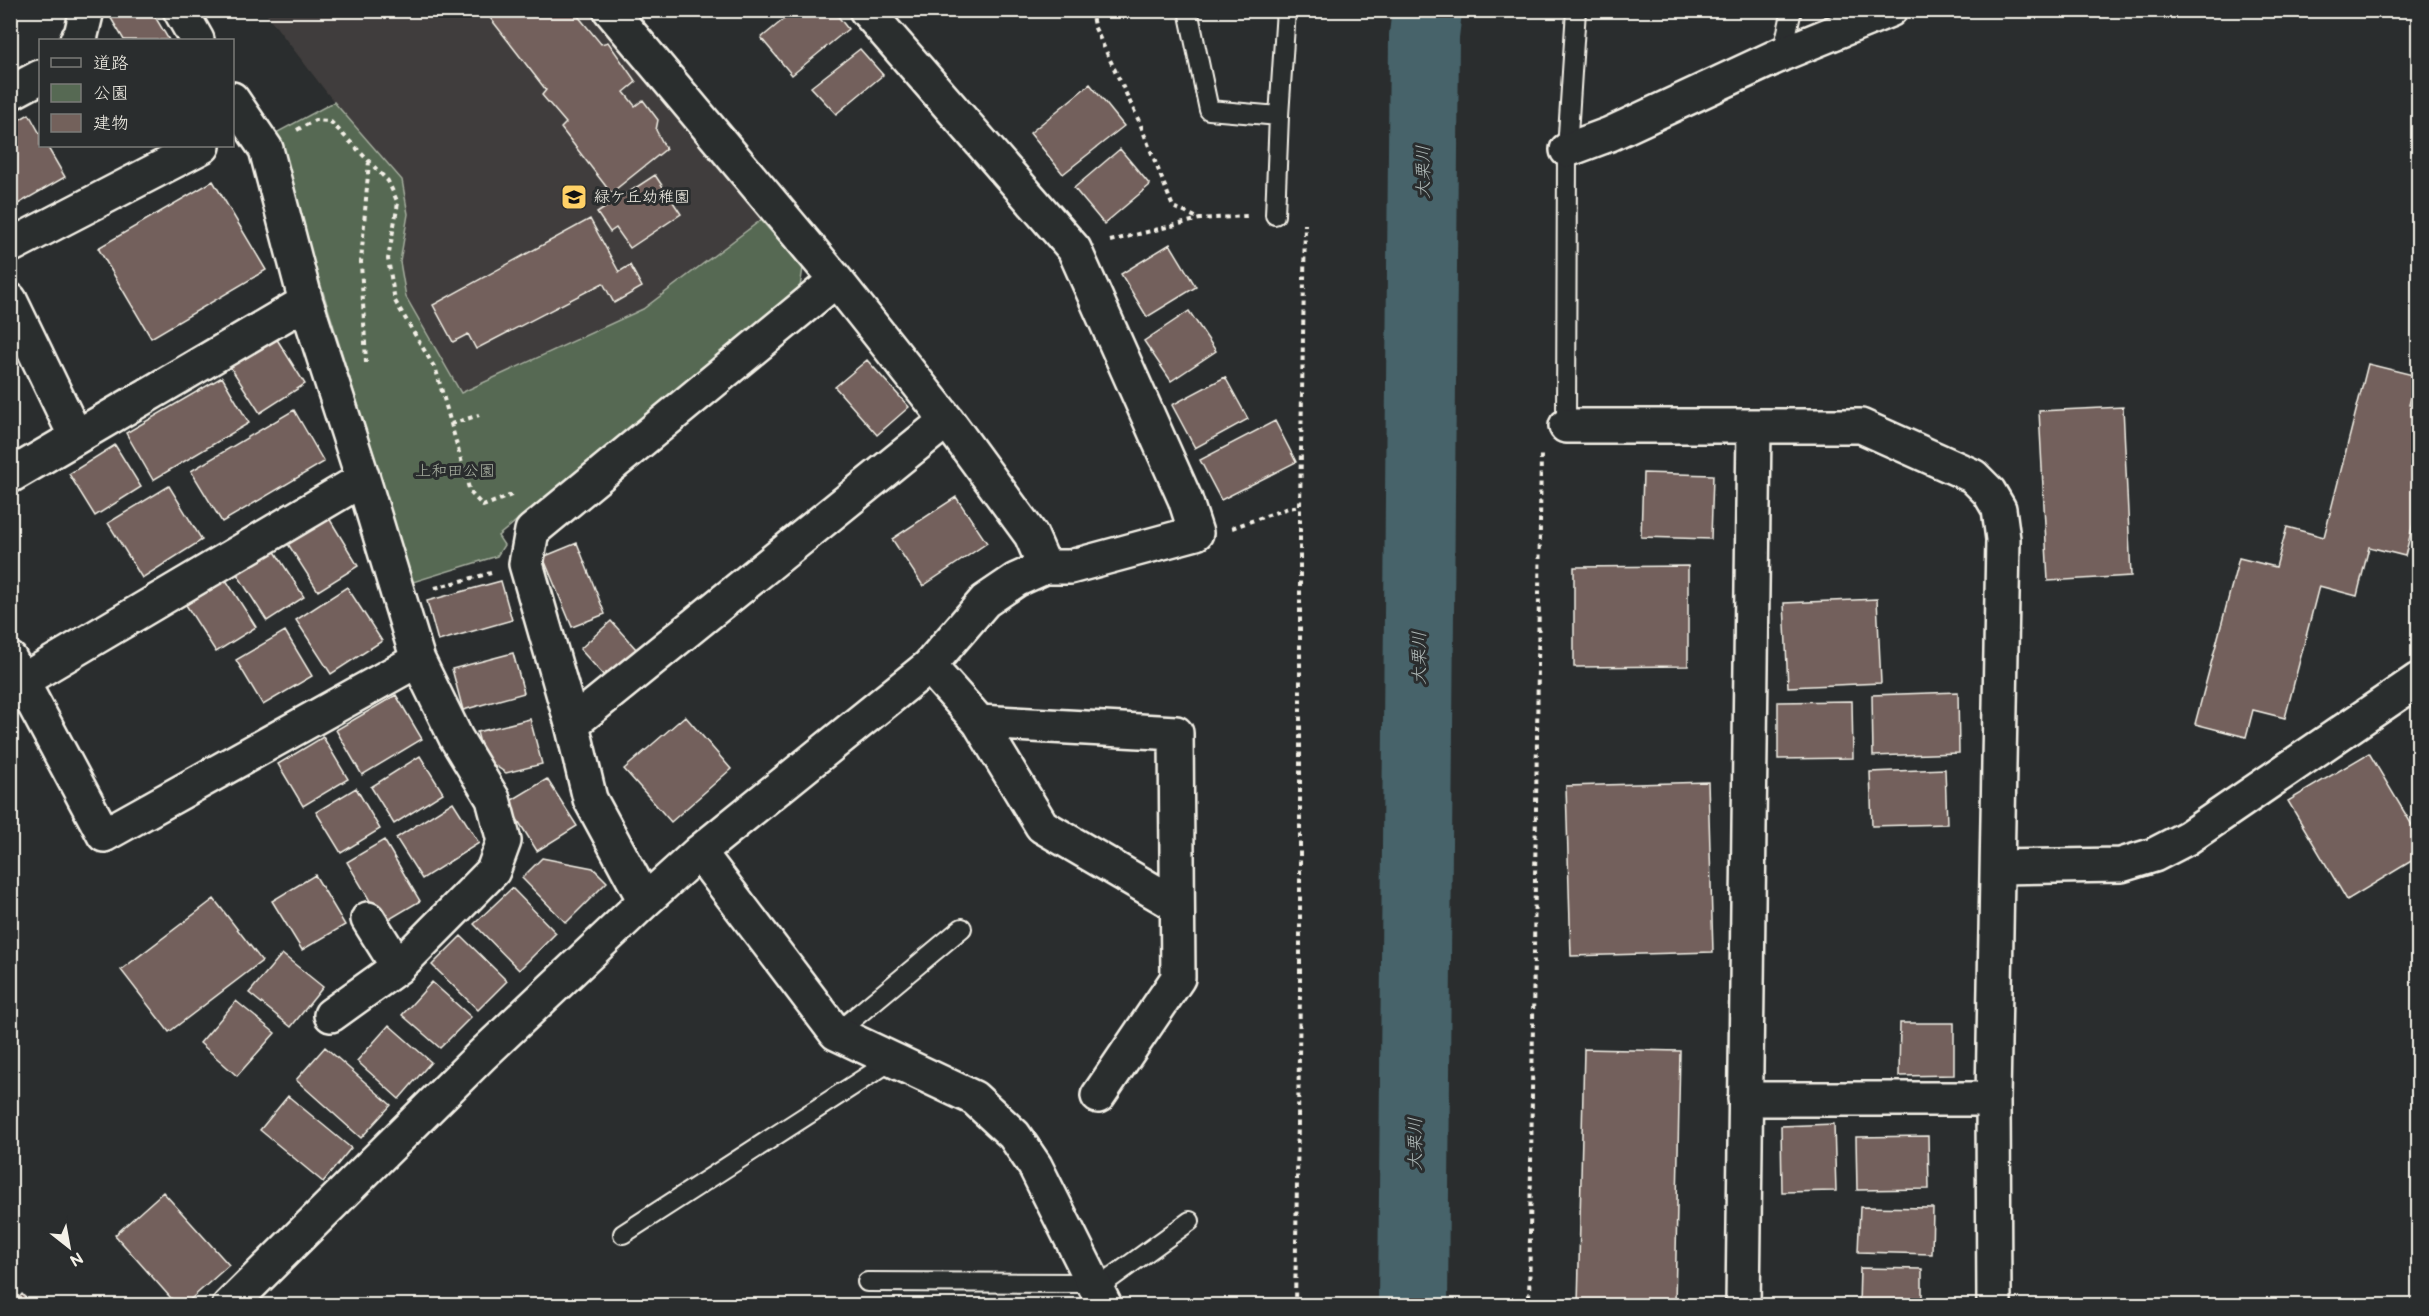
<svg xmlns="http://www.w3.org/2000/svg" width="2429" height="1316" viewBox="0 0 2429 1316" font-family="'Balsamiq Sans','Klee One',sans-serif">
	<rect width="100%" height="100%" fill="#2a2d2e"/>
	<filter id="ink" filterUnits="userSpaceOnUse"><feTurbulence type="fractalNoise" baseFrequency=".0167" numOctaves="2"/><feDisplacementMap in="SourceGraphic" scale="12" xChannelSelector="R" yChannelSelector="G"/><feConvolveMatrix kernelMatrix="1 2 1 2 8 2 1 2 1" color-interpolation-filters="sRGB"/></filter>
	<g filter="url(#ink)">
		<!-- built -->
		<path fill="#403d3c" d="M 264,11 L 589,11 L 761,220 L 643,309 L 461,393 L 406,297 L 400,262 L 408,214 L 402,180 L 334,102 Z"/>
		<!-- green -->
		<path fill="#566953" stroke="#a5ad9e" stroke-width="1.5" d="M 334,102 L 402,180 L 408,214 L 400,262 L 406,297 L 461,393 L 643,309 L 761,220 L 803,268 L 800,287 L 498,536 L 504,545 L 497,556 L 413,582 L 402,572 L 363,421 L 274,134 Z"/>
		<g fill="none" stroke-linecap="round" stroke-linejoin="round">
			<!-- river -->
			<path stroke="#46636a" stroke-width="70" d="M 1413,1306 L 1424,36 L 1427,10"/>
		</g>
		<!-- building -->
		<path fill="#73615b" stroke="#f4f1e8" stroke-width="1.5" d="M 106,10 L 151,10 L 169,40 L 124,40 Z
			M 484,10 L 573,10 L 601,44 L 608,42 L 636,82 L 624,92 L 635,106 L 643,100 L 658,120 L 656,130 L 666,149 L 611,193 L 561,128 L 566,123 L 542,95 L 546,90 Z
			M 795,10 L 833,10 L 848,29 L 792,75 L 761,38 Z
			M 860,49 L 883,75 L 836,114 L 811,87 Z
			M 1090,84 L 1124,126 L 1063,174 L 1030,133 Z
			M 29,114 L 40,134 L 40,146 L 47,146 L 65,177 L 11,208 L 10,125 Z
			M 1120,149 L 1150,185 L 1104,224 L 1074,188 Z
			M 655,175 L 681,214 L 630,248 L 616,228 L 610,232 L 597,213 Z
			M 213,181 L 266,270 L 151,338 L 98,248 Z
			M 590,219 L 619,272 L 630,265 L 642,287 L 614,303 L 603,283 L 476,349 L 468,334 L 453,342 L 433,305 Z
			M 1170,244 L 1196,287 L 1147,317 L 1121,274 Z
			M 1189,311 L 1216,351 L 1171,381 L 1144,341 Z
			M 273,333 L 305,384 L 260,413 L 227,362 Z
			M 867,360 L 909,407 L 877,435 L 835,387 Z
			M 2368,364 L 2417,376 L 2409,405 L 2418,407 L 2418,504 L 2405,556 L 2369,547 L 2357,596 L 2319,586 L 2285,718 L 2253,710 L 2246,737 L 2195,724 L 2239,558 L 2276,567 L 2287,527 L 2324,537 Z
			M 222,377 L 249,423 L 153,480 L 126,433 Z
			M 1225,377 L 1248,419 L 1195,448 L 1172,405 Z
			M 2123,407 L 2131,576 L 2048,581 L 2039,411 Z
			M 294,410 L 324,462 L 222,522 L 191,471 Z
			M 1275,421 L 1296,462 L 1221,500 L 1200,460 Z
			M 115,445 L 141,487 L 95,516 L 69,474 Z
			M 1643,473 L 1713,475 L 1711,539 L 1641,537 Z
			M 169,486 L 202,540 L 142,578 L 108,523 Z
			M 956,497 L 987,543 L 923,586 L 892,539 Z
			M 329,518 L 358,566 L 318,591 L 288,544 Z
			M 577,543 L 605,614 L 572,627 L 543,557 Z
			M 274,550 L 304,597 L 267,621 L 237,574 Z
			M 1688,566 L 1688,666 L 1574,667 L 1574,567 Z
			M 226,580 L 256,627 L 216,652 L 186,605 Z
			M 501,581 L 512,620 L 438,641 L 427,601 Z
			M 347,587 L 382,641 L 331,674 L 296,620 Z
			M 1877,599 L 1881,683 L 1788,687 L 1784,603 Z
			M 611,621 L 636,649 L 605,677 L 580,649 Z
			M 285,631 L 312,676 L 263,705 L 236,660 Z
			M 513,653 L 524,693 L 463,710 L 452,669 Z
			M 1958,692 L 1959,753 L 1873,756 L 1872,695 Z
			M 396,695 L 422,739 L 362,775 L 336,730 Z
			M 1852,701 L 1853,758 L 1778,759 L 1778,702 Z
			M 685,716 L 731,769 L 671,822 L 624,769 Z
			M 530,719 L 542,764 L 506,773 L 484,758 L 477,732 Z
			M 323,737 L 348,779 L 303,806 L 278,764 Z
			M 2369,753 L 2418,835 L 2418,857 L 2347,900 L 2288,801 Z
			M 420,756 L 443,793 L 394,824 L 371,787 Z
			M 1945,769 L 1947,824 L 1872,826 L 1870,772 Z
			M 547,779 L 577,826 L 537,851 L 507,803 Z
			M 1708,782 L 1713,952 L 1571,956 L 1566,786 Z
			M 356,788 L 380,829 L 341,853 L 316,812 Z
			M 453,802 L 479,843 L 422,879 L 396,838 Z
			M 384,840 L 420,901 L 383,923 L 347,862 Z
			M 542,858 L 593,868 L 607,882 L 566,923 L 522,878 Z
			M 315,875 L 345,925 L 302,950 L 272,901 Z
			M 512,888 L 556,933 L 519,970 L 474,924 Z
			M 214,899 L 262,961 L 169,1032 L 121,970 Z
			M 461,936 L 507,981 L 478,1010 L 432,965 Z
			M 282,954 L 323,987 L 291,1027 L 249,993 Z
			M 432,982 L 471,1017 L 440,1048 L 402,1015 Z
			M 236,1001 L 275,1033 L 237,1076 L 200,1043 Z
			M 1900,1023 L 1954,1023 L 1954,1075 L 1899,1076 Z
			M 389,1025 L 431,1062 L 399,1099 L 357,1061 Z
			M 325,1047 L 391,1105 L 361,1138 L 296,1080 Z
			M 1584,1049 L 1680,1051 L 1675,1306 L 1578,1306 Z
			M 288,1096 L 351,1148 L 323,1182 L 260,1130 Z
			M 1834,1124 L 1836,1191 L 1782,1192 L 1781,1126 Z
			M 1928,1136 L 1929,1189 L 1857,1190 L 1856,1137 Z
			M 163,1192 L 229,1265 L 183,1306 L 178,1306 L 115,1235 Z
			M 1860,1207 L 1933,1208 L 1932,1254 L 1858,1252 Z
			M 1860,1268 L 1922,1269 L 1922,1306 L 1859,1306 Z
			M 22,1294 L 33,1306 L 11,1306 Z"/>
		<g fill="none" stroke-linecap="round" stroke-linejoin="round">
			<!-- service casing -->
			<g stroke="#f4f1e8" stroke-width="22">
				<path id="service" d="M 1188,10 L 1209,110 L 1279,116
					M 1782,54 L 1792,10
					M 1275,215 L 1279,116 L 1286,10
					M 1566,426 L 1567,150 L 1576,10
					M 836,1033 L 962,928
					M 623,1234 L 891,1061
					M 867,1282 L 1093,1283
					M 1096,1289 L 1190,1221"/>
			</g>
			<!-- minor casing -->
			<g stroke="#f4f1e8" stroke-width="38">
				<path id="minor" d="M 180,10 L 197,40
					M 610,10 L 836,280 L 947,420 L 1031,535 L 1045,567
					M 77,40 L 81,35 L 87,10
					M 10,93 L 40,77
					M 232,99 L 266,149 L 306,302 L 363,479 L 418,660 L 456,738 L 493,799 L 504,841 L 493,871 L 398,967 L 331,1015
					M 1567,150 L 1610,134 L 1782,54 L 1890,10
					M 10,246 L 203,146
					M 10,300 L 76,437
					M 1566,426 L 1861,426 L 1973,476 L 1989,492 L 1999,509 L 2003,539 L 1993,1099 L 1994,1306
					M 10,476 L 306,302
					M 10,659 L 104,835 L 418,660
					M 929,666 L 979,722 L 1042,826 L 1177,905
					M 22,681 L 363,479
					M 979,722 L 1176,733 L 1178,978 L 1098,1096
					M 572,724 L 947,420
					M 699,852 L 836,1033 L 974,1098 L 1014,1135 L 1035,1166 L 1105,1306
					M 1998,867 L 2121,865 L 2154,855 L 2187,838 L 2418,680
					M 645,901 L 590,799 L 572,724 L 526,564 L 532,531 L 836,280
					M 368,919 L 398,967
					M 1745,1099 L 1993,1099
					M 229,1306 L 481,1056 L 645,901 L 699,852 L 929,666 L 985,601 L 1016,580 L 1045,567 L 1070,567 L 1196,533 L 1185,499 L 1074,249 L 866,10
					M 1743,1306 L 1754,427"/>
			</g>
			<!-- path -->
			<path stroke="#f4f1e8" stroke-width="4" stroke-dasharray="4.5 4.5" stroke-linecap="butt" d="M 1091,10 L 1094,26 L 1139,121 L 1173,207 L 1200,219
				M 297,130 L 315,120 L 330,121 L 388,181 L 398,203 L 388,259 L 395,301 L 436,370 L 470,492 L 483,506 L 514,494
				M 1110,241 L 1200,219 L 1247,216
				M 366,363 L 361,262 L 369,161
				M 451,424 L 479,415
				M 1232,528 L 1288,508 L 1300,506
				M 435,588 L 491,573
				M 1295,1306 L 1300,994 L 1300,506 L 1305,224
				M 1529,1306 L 1541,452"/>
			<!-- service -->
			<use href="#service" stroke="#2a2d2e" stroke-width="18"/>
			<!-- minor -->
			<use href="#minor" stroke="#2a2d2e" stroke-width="33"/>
		</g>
	</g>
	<!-- icons -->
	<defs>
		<g id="school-square" transform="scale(1.35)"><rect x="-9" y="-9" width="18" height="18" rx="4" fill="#ffd166" stroke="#2a2d2e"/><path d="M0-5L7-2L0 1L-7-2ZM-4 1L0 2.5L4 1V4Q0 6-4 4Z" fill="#111"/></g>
	</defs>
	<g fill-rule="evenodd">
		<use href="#school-square" x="574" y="197"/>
	</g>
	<g text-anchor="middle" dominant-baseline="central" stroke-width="6" stroke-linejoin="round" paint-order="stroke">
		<!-- poi labels -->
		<g font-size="16" fill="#f4f1e8" stroke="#2a2d2e" text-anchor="start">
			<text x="594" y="197">緑ケ丘幼稚園</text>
		</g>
		<!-- park labels -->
		<g font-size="16" fill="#adb4a5" stroke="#2a2d2e">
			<text x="455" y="471">上和田公園</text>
		</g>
		<!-- water labels -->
		<g font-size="18" font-style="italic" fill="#aeb8b6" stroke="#2a2d2e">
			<text transform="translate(1423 172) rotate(-90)">大栗川</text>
			<text transform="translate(1419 658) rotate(-90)">大栗川</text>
			<text transform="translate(1415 1144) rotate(-90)">大栗川</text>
		</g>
	</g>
	<!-- margin -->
	<rect width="2429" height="1316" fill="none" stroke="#2a2d2e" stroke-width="36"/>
	<rect x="18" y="18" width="2393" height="1280" fill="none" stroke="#f4f1e8" stroke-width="2" filter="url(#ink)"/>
	<!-- legend -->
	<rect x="39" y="39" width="195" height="108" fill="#2a2d2e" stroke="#7b7b78" stroke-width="1.5"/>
	<rect x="51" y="58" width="30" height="9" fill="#2a2d2e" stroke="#7b7b78" stroke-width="1.5"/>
	<text x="93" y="69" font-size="18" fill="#f4f1e8">道路</text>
	<rect x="51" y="84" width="30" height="18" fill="#566953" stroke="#7b7b78" stroke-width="1.5"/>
	<text x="93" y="99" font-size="18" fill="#f4f1e8">公園</text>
	<rect x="51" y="114" width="30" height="18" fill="#73615b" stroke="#7b7b78" stroke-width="1.5"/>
	<text x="93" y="129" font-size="18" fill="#f4f1e8">建物</text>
	<!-- north arrow -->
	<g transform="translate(69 1247) rotate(149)" stroke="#2a2d2e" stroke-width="4.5" paint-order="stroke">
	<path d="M0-4.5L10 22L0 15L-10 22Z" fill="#f4f1e8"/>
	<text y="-9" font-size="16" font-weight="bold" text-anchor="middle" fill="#f4f1e8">N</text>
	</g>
</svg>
